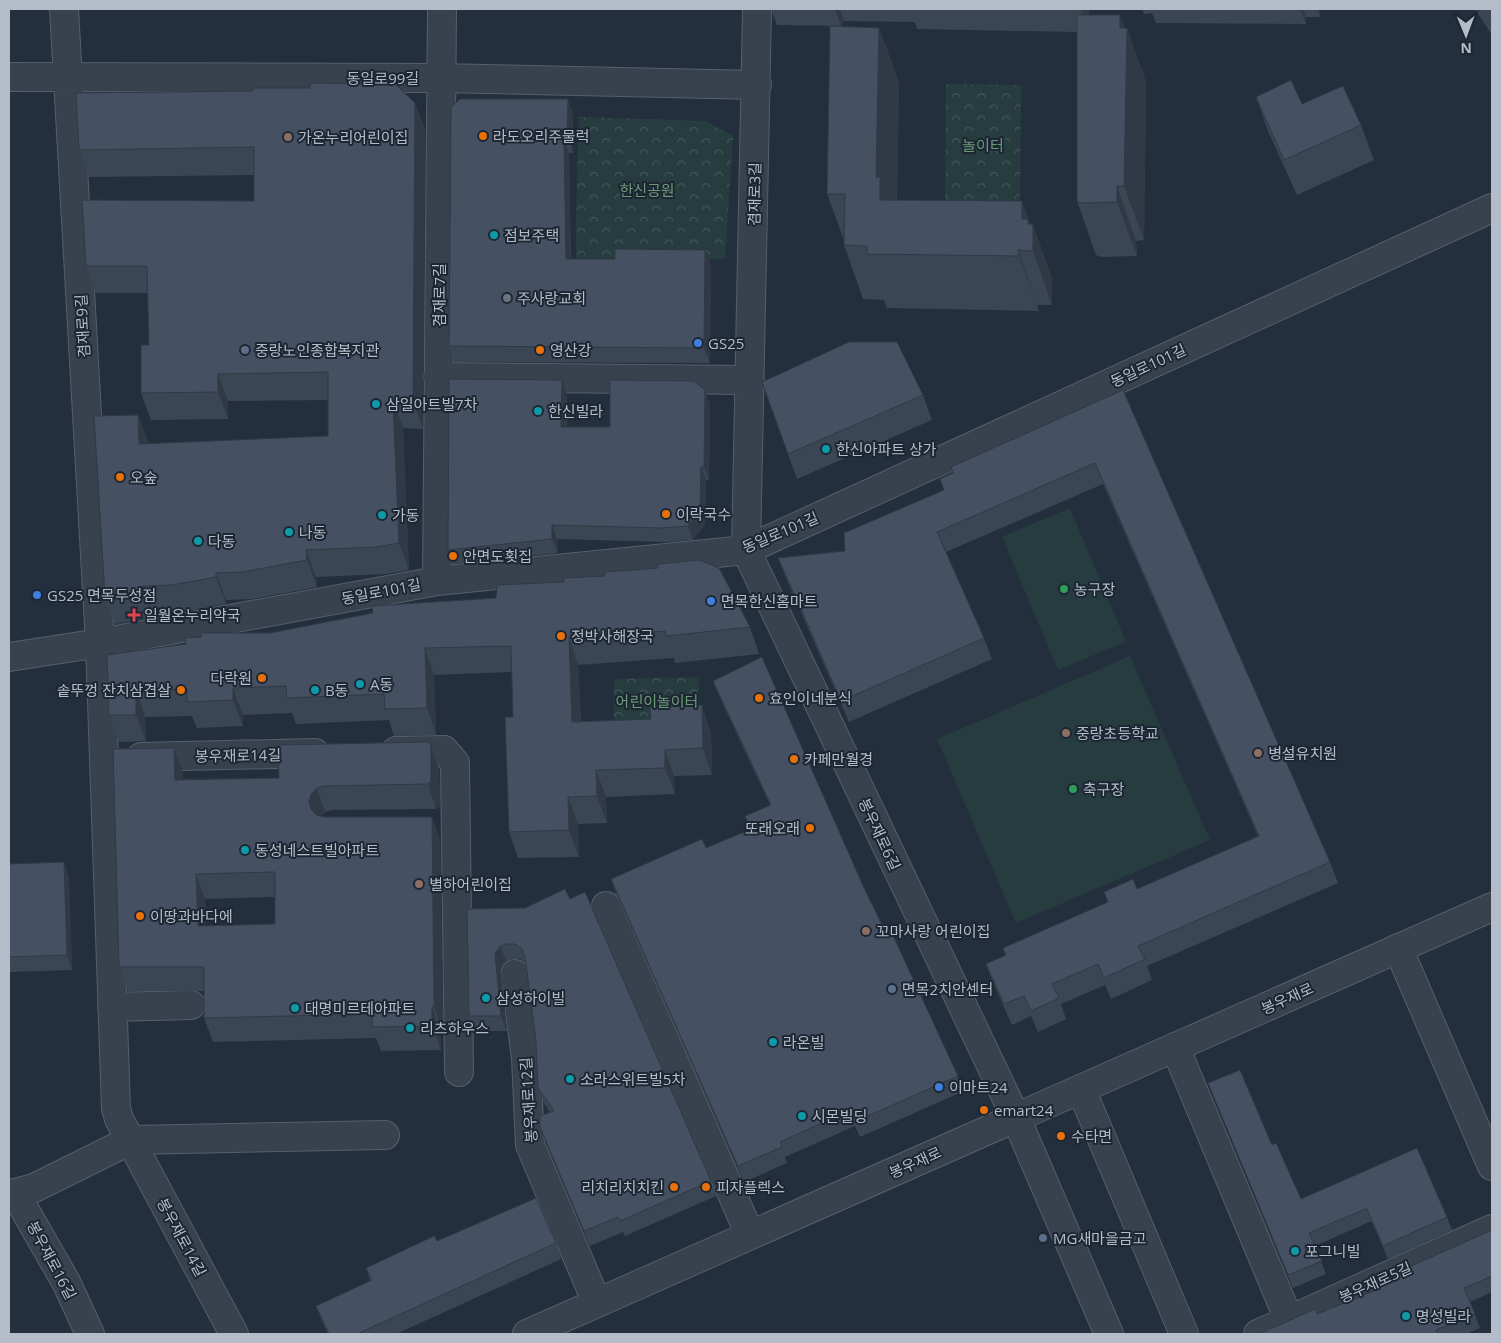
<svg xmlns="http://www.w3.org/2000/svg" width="1501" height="1343" viewBox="0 0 1501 1343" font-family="'Open Sans','Noto Sans KR',sans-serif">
	<defs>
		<pattern id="park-crowns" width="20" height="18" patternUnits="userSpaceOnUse" patternTransform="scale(1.25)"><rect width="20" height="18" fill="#263c3f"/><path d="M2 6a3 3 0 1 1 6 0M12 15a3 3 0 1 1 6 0" fill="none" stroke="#435659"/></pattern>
	</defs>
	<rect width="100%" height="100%" fill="#242f3e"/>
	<!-- green -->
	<path fill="#263c3f" d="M 1070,508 L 1126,642 L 1058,670 L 1002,537 Z
		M 1130,656 L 1210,840 L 1016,923 L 937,739 Z"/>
	<!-- park -->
	<path fill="url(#park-crowns)" d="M 946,84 L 1021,85 L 1020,206 L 945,206 Z
		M 579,117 L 705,121 L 733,136 L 725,259 L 576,261 L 576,214 Z
		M 699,677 L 699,724 L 614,725 L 614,679 Z"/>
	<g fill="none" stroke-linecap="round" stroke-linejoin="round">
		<!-- minor casing -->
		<g stroke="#565f6c" stroke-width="30">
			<path id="minor" d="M 64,9 L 100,643 L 116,1108 L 119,1119 L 234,1334
				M 757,9 L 746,550 L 1016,1118 L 1109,1334
				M 9,77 L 440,78 L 757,85
				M 438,377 L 750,380
				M 437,581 L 442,9
				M 9,657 L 100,643 L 437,581 L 746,550 L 1492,208
				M 396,751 L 444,750 L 455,763 L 459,1072
				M 141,757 L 315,753
				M 606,906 L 750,1235
				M 1398,948 L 1492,1166
				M 515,974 L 526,1058 L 530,1145 L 597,1303
				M 112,1007 L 191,1005
				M 1175,1047 L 1289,1320
				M 1081,1089 L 1184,1334
				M 15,1193 L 34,1188 L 131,1140 L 385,1135
				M 9,1194 L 15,1193 L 66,1282 L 90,1334
				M 1258,1334 L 1492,1229"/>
		</g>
		<!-- tertiary casing -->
		<g stroke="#565f6c" stroke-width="30">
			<path id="tertiary" d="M 527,1334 L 1492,907"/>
		</g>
		<!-- minor -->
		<use href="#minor" stroke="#38414e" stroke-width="28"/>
		<!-- tertiary -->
		<use href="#tertiary" stroke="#38414e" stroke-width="28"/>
	</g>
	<!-- wall -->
	<path fill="#3b4654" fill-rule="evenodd" d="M 771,9 L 1089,9 L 1089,15 L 1124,28 L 1127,28 L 1146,82 L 1144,240 L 1136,241 L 1137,256 L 1101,257 L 1096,255 L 1077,201 L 1077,32 L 917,29 L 915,22 L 844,21 L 841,26 L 777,25 Z
		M 1142,9 L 1320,9 L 1320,17 L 1306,17 L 1306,24 L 1156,23 L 1152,13 L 1144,14 Z
		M 1475,9 L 1492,9 L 1492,35 Z
		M 879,28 L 899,82 L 897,200 L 1022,201 L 1030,224 L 1052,278 L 1052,305 L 1037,305 L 1039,311 L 887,308 L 884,300 L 863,299 L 844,245 L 844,240 L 827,194 Z
		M 1256,97 L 1361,125 L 1374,160 L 1297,195 L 1268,131 Z
		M 415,103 L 425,130 L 423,429 L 403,428 L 409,570 L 386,574 L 316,577 L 317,587 L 252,599 L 226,600 L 226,604 L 182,612 L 153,613 L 153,617 L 115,624 L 105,597 L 138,415 L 148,442 L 148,444 L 328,436 L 328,400 L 228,401 L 228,419 L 151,420 L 141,393 L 149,345 L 148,293 L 96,293 L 86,266 L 254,201 L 254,175 L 89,177 L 79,150 Z
		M 573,114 L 573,153 L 569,153 L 571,259 L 711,265 L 710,363 L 455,362 L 449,346 Z
		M 562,380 L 567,394 L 567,427 L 610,427 L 710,404 L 709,480 L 706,480 L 705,524 L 693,540 L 667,542 L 557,539 L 558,553 L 453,564 L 448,550 Z
		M 762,382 L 923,395 L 932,420 L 797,479 Z
		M 1123,390 L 1330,862 L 1338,883 L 1147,966 L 1152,980 L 1111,999 L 1105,985 L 1061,1004 L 1066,1019 L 1038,1032 L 1031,1016 L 1012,1025 L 994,985 L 986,964 L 1005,956 L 1003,948 L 1108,902 L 1104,892 L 1137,889 L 1258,836 L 1103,484 L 946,552 L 984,638 L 992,659 L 849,722 L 786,578 L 778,558 L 845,551 L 944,490 L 940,479 L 953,473 Z
		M 750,627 L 759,654 L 675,663 L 674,658 L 578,665 L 581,721 L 711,732 L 712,775 L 674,776 L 675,794 L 606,797 L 607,823 L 578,824 L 579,857 L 518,858 L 509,832 L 513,717 L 512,672 L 434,675 L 436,735 L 394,736 L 389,720 L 296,724 L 292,713 L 243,715 L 243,726 L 197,728 L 192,716 L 145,717 L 146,741 L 119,742 L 109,715 L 107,655 L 270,633 Z
		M 713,681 L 865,890 L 958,1076 L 964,1091 L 860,1137 L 855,1126 L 785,1157 L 787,1163 L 744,1182 L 616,894 L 611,879 L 706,848 L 750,830 L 745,816 L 770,805 L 719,696 Z
		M 439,769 L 440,806 L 436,809 L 333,810 L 325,812 L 321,816 L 324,817 L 432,817 L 440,841 L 443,1032 L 440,1032 L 441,1050 L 381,1051 L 376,1038 L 213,1042 L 204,1018 L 204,991 L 128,991 L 119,967 L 183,772 L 183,779 L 279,778 ZM 275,897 L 275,924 L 206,926 L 205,899 Z
		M 9,864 L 69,877 L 72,970 L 9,972 Z
		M 525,908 L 711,1181 L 716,1196 L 625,1236 L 623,1232 L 590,1246 L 545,1141 L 540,1127 L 550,1112 L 544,1103 L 538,1088 L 536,1041 L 526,963 L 521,959 L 512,959 L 506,961 L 500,968 L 507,1031 L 474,1031 L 469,1016 L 467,909 Z
		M 1208,1083 L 1272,1145 L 1301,1199 L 1447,1217 L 1452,1230 L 1388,1259 L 1372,1222 L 1369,1222 L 1315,1246 L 1326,1274 L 1293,1288 Z
		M 1492,1230 L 1492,1292 L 1470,1302 L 1480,1328 L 1466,1334 L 1259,1334 L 1317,1314 L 1373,1291 Z
		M 437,1241 L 556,1243 L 561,1259 L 396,1334 L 328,1334 L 322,1321 L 316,1306 L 370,1281 L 366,1268 Z"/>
	<!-- shaded-wall -->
	<path fill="#303945" d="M 835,9 L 840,9 L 844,21 L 841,26 Z
		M 1080,9 L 1089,9 L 1088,32 Z
		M 1300,9 L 1303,9 L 1306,17 L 1306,24 Z
		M 1317,9 L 1320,9 L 1320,17 Z
		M 1120,15 L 1127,34 L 1127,28 L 1146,82 L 1144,240 L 1124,186 Z
		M 879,28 L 899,82 L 896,223 L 880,200 L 876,177 Z
		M 568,99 L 573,114 L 573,153 L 567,137 Z
		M 415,103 L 425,130 L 423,429 L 413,401 Z
		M 564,138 L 569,153 L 571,274 L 566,259 Z
		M 1117,186 L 1136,241 L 1137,256 L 1117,202 Z
		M 1022,201 L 1033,231 L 1033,224 L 1052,278 L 1052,305 L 1022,219 Z
		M 705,250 L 711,265 L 710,363 L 704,348 Z
		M 1018,250 L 1037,305 L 1039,311 L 1019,256 Z
		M 218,374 L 228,401 L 228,419 L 218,392 Z
		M 562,380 L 567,394 L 566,441 L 561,427 Z
		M 705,390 L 710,404 L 709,480 L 704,467 Z
		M 393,400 L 403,428 L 409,570 L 399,543 Z
		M 138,415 L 148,442 L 149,472 L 139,444 Z
		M 701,467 L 706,480 L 705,524 L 693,540 L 688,526 Z
		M 552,525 L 557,539 L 558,553 L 552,539 Z
		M 306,550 L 316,577 L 317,587 L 307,560 Z
		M 216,573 L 226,600 L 226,604 L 216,577 Z
		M 143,586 L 153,613 L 153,617 L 143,590 Z
		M 569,638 L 578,665 L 582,748 L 572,722 Z
		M 425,648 L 434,675 L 436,735 L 427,708 Z
		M 233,688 L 243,715 L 243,726 L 233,700 Z
		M 136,690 L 145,717 L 146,741 L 136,715 Z
		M 702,705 L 711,732 L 712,775 L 703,748 Z
		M 431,745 L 439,769 L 440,806 L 436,809 L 428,784 Z
		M 174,748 L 183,772 L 184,804 L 175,780 Z
		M 665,750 L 674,776 L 675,794 L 665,768 Z
		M 596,770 L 606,797 L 607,823 L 597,796 Z
		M 317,788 L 325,812 L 320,818 L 311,809 L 309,802 L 311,794 Z
		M 568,797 L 578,824 L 579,857 L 569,830 Z
		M 432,817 L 440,841 L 443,1032 L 434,1007 Z
		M 64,862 L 69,877 L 72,970 L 67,955 Z
		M 196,874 L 205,899 L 207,950 L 198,926 Z
		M 500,946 L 506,961 L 500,968 L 507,1031 L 501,1016 L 495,954 Z
		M 432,1007 L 440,1032 L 441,1050 L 432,1026 Z"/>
	<!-- building -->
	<path fill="#455162" stroke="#303945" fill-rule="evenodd" d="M 1077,15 L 1120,15 L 1120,28 L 1127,28 L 1124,186 L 1117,186 L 1117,202 L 1081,203 L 1077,201 Z
		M 830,26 L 879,28 L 876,177 L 880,177 L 880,200 L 1022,201 L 1022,219 L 1028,219 L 1028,224 L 1033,224 L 1033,251 L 1018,250 L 1019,256 L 867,254 L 867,246 L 844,245 L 845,194 L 827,194 Z
		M 1291,80 L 1302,104 L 1343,86 L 1361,125 L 1284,160 L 1256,97 Z
		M 311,83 L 395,84 L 415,103 L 413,401 L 393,400 L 399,543 L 376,547 L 306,550 L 307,560 L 242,572 L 216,573 L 216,577 L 172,585 L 143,586 L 143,590 L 105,597 L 94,416 L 138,415 L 139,444 L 328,436 L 328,372 L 218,374 L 218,392 L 141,393 L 141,345 L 149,345 L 147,266 L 86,266 L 82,200 L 254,201 L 254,147 L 79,150 L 76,93 L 253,91 L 253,88 L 310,88 Z
		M 460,99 L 568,99 L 567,137 L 564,138 L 566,259 L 615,259 L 615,249 L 705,250 L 704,348 L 449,346 L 451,107 Z
		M 849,342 L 897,342 L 923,395 L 788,454 L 762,382 Z
		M 449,379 L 562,380 L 561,427 L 610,427 L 610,380 L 694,381 L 705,390 L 704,467 L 701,467 L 700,510 L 688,526 L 662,528 L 552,525 L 552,539 L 448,550 Z
		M 1123,390 L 1330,862 L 1138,946 L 1145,959 L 1104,978 L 1098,964 L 1052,984 L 1059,998 L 1031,1011 L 1024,996 L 1004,1004 L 986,964 L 1006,955 L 1003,948 L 1108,902 L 1104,892 L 1133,879 L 1137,889 L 1259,836 L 1095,463 L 937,532 L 984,638 L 841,701 L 809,628 L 811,627 L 809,627 L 778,558 L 845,551 L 844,533 L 944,490 L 940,479 L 953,473 L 951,467 Z
		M 699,560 L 719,568 L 750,627 L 666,636 L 665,631 L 569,638 L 572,722 L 651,719 L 650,707 L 702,705 L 703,748 L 665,750 L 665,768 L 596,770 L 597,796 L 568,797 L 569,830 L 509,832 L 505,717 L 513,717 L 511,646 L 425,648 L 427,708 L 385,709 L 384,694 L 287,698 L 286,686 L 233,688 L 233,700 L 187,702 L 187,689 L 136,690 L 136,715 L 109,715 L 107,655 L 186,644 L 185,638 L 201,637 L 201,633 L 270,633 L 373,613 L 372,606 L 496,598 L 497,585 L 564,582 L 564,578 L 605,576 L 605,572 L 658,568 L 658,564 Z
		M 762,657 L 865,890 L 886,933 L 891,931 L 958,1076 L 854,1122 L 850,1110 L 780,1142 L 782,1147 L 738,1166 L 611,879 L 702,839 L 706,848 L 751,829 L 745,816 L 771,805 L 713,681 Z
		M 428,742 L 431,745 L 431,781 L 428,784 L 324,786 L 317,788 L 311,794 L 309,802 L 311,809 L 316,815 L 324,817 L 432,817 L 434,1007 L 432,1007 L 432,1026 L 372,1027 L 372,1014 L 204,1018 L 204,967 L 119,967 L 113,749 L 174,748 L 175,780 L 279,778 L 278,745 ZM 275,872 L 275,924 L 198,926 L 196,874 Z
		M 64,862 L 67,955 L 9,957 L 9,864 Z
		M 565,889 L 570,899 L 585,892 L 711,1181 L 620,1221 L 618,1217 L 584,1231 L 540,1127 L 540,1116 L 554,1111 L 538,1088 L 536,1041 L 525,957 L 522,949 L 515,944 L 507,944 L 500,946 L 495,954 L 501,1016 L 469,1016 L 467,909 L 525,908 Z
		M 1240,1070 L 1272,1145 L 1276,1143 L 1301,1199 L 1417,1148 L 1447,1217 L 1383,1246 L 1367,1209 L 1365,1209 L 1309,1233 L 1322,1261 L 1288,1275 L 1208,1083 Z
		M 536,1198 L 556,1243 L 357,1334 L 329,1334 L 316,1306 L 372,1280 L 366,1268 L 434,1236 L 437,1241 Z
		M 1492,1230 L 1492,1276 L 1464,1288 L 1475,1314 L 1436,1330 L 1438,1334 L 1259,1334 L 1315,1309 L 1317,1314 L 1374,1291 L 1371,1284 Z"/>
	<!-- markers -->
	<g fill="#e8710a" stroke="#1d2633" stroke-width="2">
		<circle cx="483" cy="136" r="5"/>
		<circle cx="540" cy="350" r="5"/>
		<circle cx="120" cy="477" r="5"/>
		<circle cx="666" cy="514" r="5"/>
		<circle cx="453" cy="556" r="5"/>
		<circle cx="561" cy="636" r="5"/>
		<circle cx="262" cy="678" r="5"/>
		<circle cx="181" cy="690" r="5"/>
		<circle cx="759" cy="698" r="5"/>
		<circle cx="794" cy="759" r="5"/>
		<circle cx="810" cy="828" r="5"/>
		<circle cx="140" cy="916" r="5"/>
		<circle cx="984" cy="1110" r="5"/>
		<circle cx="1061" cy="1136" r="5"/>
		<circle cx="674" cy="1187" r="5"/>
		<circle cx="706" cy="1187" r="5"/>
	</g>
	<g fill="#8d6e63" stroke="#1d2633" stroke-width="2">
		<circle cx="288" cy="137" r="5"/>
		<circle cx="1066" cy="733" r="5"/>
		<circle cx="1258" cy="753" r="5"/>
		<circle cx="419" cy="884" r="5"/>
		<circle cx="866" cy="931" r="5"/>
	</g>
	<g fill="#0f9aa8" stroke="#1d2633" stroke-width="2">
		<circle cx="494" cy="235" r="5"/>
		<circle cx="376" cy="404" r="5"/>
		<circle cx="538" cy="411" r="5"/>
		<circle cx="826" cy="449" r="5"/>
		<circle cx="382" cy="515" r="5"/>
		<circle cx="289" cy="532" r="5"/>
		<circle cx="198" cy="541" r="5"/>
		<circle cx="360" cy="684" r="5"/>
		<circle cx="315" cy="690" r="5"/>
		<circle cx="245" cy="850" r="5"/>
		<circle cx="486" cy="998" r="5"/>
		<circle cx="295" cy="1008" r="5"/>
		<circle cx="410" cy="1028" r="5"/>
		<circle cx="773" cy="1042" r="5"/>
		<circle cx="570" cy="1079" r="5"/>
		<circle cx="802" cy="1116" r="5"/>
		<circle cx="1295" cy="1251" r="5"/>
		<circle cx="1406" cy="1316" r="5"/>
	</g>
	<circle fill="#6b7280" stroke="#1d2633" stroke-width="2" cx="507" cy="298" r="5"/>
	<g fill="#3f7fe0" stroke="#1d2633" stroke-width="2">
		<circle cx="698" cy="343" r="5"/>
		<circle cx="37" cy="595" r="5"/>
		<circle cx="711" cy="601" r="5"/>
		<circle cx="939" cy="1087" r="5"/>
	</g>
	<g fill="#5c6f8a" stroke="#1d2633" stroke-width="2">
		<circle cx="245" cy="350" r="5"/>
		<circle cx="892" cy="989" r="5"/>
		<circle cx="1043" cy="1238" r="5"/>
	</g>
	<g fill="#2e9e5b" stroke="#1d2633" stroke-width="2">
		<circle cx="1064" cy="589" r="5"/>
		<circle cx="1073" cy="789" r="5"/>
	</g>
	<path fill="#e0444e" stroke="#1d2633" stroke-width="2" d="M131.5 607.5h5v5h5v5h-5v5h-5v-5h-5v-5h5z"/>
	<g text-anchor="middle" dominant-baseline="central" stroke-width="4" stroke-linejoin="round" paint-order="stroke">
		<!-- street labels -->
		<g font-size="15" fill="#b4bcc9" stroke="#1d2633">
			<text x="383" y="78">동일로99길</text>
			<text transform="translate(754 194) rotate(-89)">겸재로3길</text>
			<text transform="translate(439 295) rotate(-90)">겸재로7길</text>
			<text transform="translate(82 326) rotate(-93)">겸재로9길</text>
			<text transform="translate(1148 365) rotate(-25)">동일로101길</text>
			<text transform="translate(780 532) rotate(-23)">동일로101길</text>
			<text transform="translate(381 591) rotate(-11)">동일로101길</text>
			<text transform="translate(238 755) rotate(-1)">봉우재로14길</text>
			<text transform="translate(880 834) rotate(65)">봉우재로6길</text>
			<text transform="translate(1287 998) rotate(-24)">봉우재로</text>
			<text transform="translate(528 1100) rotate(-94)">봉우재로12길</text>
			<text transform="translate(915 1162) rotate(-24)">봉우재로</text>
			<text transform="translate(182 1237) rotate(62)">봉우재로14길</text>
			<text transform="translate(52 1260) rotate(62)">봉우재로16길</text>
			<text transform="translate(1375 1282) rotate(-24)">봉우재로5길</text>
		</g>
		<!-- poi labels -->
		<g font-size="15" fill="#b4bcc9" stroke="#1d2633" text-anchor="start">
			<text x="493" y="136">라도오리주물럭</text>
			<text x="298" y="137">가온누리어린이집</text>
			<text x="504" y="235">점보주택</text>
			<text x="517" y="298">주사랑교회</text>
			<text x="708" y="343">GS25</text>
			<text x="255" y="350">중랑노인종합복지관</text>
			<text x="550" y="350">영산강</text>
			<text x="386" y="404">삼일아트빌7차</text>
			<text x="548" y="411">한신빌라</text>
			<text x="836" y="449">한신아파트 상가</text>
			<text x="130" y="477">오숲</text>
			<text x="676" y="514">이락국수</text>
			<text x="392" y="515">가동</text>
			<text x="299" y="532">나동</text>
			<text x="208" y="541">다동</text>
			<text x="463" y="556">안면도횟집</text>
			<text x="1074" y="589">농구장</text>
			<text x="47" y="595">GS25 면목두성점</text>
			<text x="721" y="601">면목한신홈마트</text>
			<text x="144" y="615">일월온누리약국</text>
			<text x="571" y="636">정박사해장국</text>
			<text x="252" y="678" text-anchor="end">다락원</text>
			<text x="370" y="684">A동</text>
			<text x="171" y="690" text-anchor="end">솥뚜껑 잔치삼겹살</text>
			<text x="325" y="690">B동</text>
			<text x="769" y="698">효인이네분식</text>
			<text x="1076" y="733">중랑초등학교</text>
			<text x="1268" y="753">병설유치원</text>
			<text x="804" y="759">카페만월경</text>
			<text x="1083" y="789">축구장</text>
			<text x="800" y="828" text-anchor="end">또래오래</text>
			<text x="255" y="850">동성네스트빌아파트</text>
			<text x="429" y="884">별하어린이집</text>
			<text x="150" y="916">이땅과바다에</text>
			<text x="876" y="931">꼬마사랑 어린이집</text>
			<text x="902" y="989">면목2치안센터</text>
			<text x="496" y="998">삼성하이빌</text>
			<text x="305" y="1008">대명미르테아파트</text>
			<text x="420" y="1028">리츠하우스</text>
			<text x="783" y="1042">라온빌</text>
			<text x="580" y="1079">소라스위트빌5차</text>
			<text x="949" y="1087">이마트24</text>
			<text x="994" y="1110">emart24</text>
			<text x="812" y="1116">시몬빌딩</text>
			<text x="1071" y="1136">수타면</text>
			<text x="664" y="1187" text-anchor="end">리치리치치킨</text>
			<text x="716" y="1187">피자플렉스</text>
			<text x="1053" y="1238">MG새마을금고</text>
			<text x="1305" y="1251">포그니빌</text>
			<text x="1416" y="1316">명성빌라</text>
		</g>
		<!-- park labels -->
		<g font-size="15" fill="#6b9a76" stroke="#1d2633">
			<text x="983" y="145">놀이터</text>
			<text x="647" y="190">한신공원</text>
			<text x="657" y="701">어린이놀이터</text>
		</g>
	</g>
	<!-- border -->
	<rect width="1501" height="1343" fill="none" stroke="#b4bcc9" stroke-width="20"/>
	<!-- north arrow -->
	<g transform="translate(1466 35) rotate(179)" stroke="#1d2633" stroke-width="4" paint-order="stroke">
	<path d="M0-4L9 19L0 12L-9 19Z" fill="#b4bcc9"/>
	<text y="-8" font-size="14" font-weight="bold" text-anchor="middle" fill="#b4bcc9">N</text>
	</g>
</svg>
